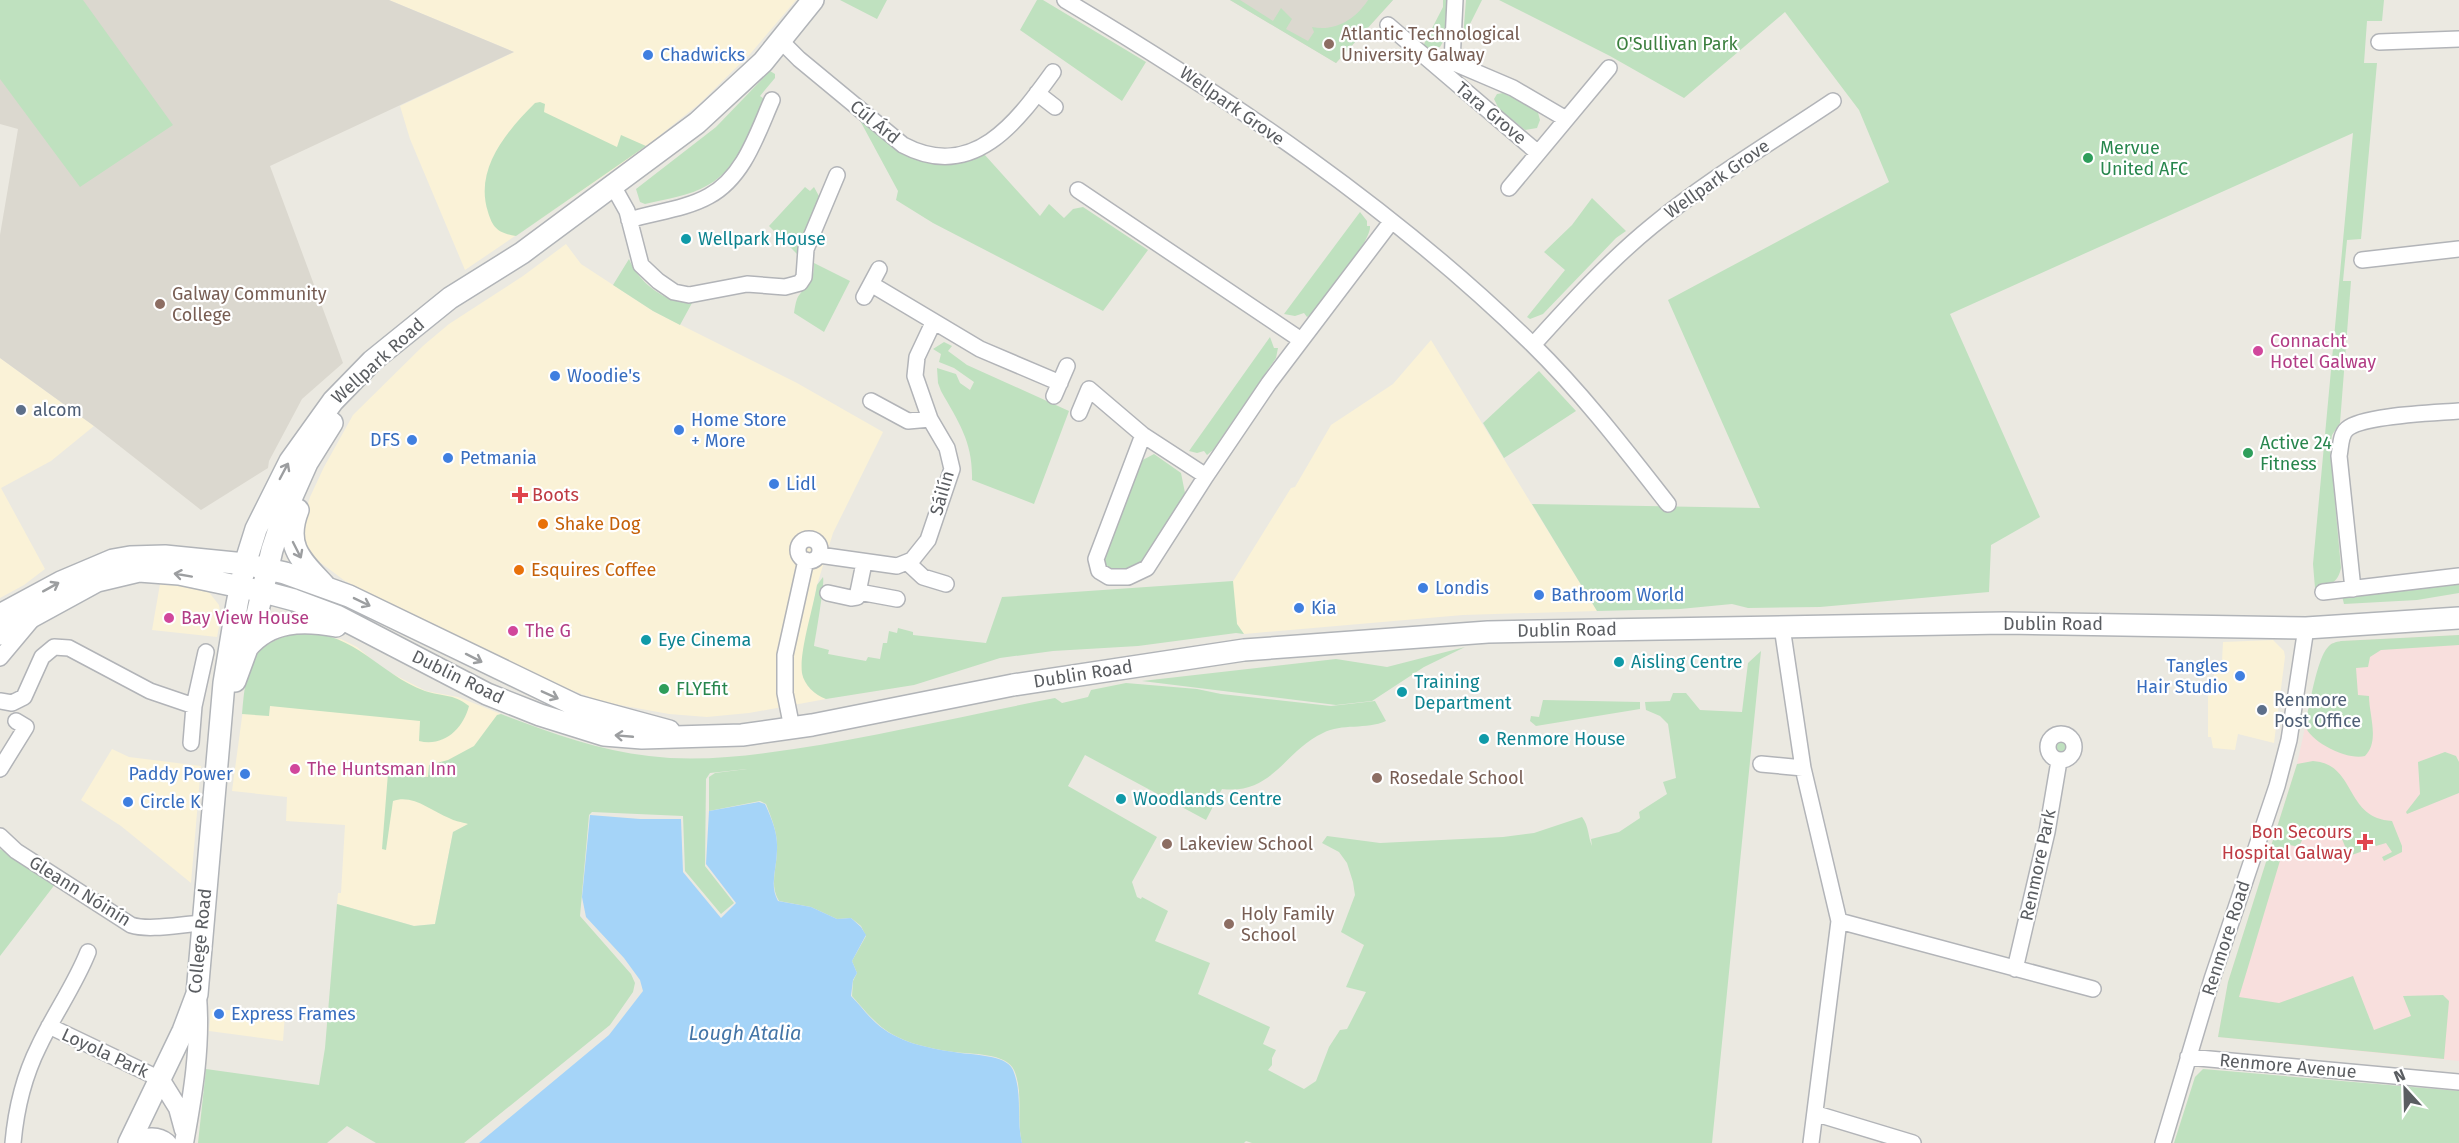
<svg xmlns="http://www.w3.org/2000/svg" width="2459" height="1143" viewBox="0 0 2459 1143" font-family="'Fira Sans',sans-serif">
	<rect width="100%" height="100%" fill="#ebe9e1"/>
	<!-- commercial -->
	<path fill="#faf2d7" d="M 389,0 L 796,0 L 751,53 L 699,104 L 639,152 L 465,270 L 410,139 L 400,106 L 514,52 Z
		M 566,244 L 581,264 L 653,311 L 797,383 L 883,432 L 833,533 L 817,585 L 802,661 L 802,674 L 810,689 L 826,699 L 749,713 L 707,717 L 669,714 L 603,702 L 549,682 L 345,581 L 321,563 L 308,550 L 303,533 L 304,516 L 310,497 L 324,467 L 353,415 L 424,345 L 449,324 L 523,276 Z
		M 1431,340 L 1597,611 L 1463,615 L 1244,634 L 1237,624 L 1232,583 L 1291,488 L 1295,487 L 1331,425 L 1393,384 Z
		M 0,358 L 94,426 L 51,461 L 1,488 L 45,569 L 24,585 L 0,598 Z
		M 160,584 L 188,584 L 208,591 L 219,605 L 221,617 L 217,637 L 152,630 Z
		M 289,635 L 341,639 L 357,647 L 383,669 L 426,691 L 458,697 L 501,714 L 497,715 L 469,824 L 453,832 L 435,924 L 414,926 L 337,904 L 338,893 L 341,893 L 345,825 L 286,821 L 287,797 L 232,791 L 247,680 L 268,643 Z
		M 2273,640 L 2284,651 L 2285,657 L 2274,743 L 2238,734 L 2235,750 L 2213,748 L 2211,737 L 2208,737 L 2208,687 L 2214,685 L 2214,662 L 2222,661 L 2223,642 Z
		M 112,749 L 129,757 L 201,766 L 191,883 L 121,826 L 81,800 Z
		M 211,1009 L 285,1014 L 283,1041 L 209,1031 Z"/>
	<!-- education -->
	<path fill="#dbd8cf" d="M 0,0 L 389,0 L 514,52 L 270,166 L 343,363 L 302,399 L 269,461 L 268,468 L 201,510 L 94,426 L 0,358 L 0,235 L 18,129 L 0,124 Z
		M 1230,0 L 1393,0 L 1336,63 Z"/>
	<!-- medical -->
	<path fill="#f8dfdd" d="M 2459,635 L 2459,1061 L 2218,1037 L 2228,982 L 2297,764 L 2316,678 L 2326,649 L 2331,644 L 2341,641 Z"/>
	<!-- green -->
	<path fill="#bfe1bf" d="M 0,0 L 83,0 L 173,125 L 80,187 L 0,79 Z
		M 840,0 L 887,0 L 877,19 Z
		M 1037,0 L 1043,0 L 1146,62 L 1122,101 L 1020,30 Z
		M 1230,0 L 1240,0 L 1273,21 L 1281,8 L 1292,19 L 1286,29 L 1308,41 L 1314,32 L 1312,27 C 1335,32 1356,19 1368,0 L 1393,0 L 1336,63 Z
		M 1443,0 L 1447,0 L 1444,40 L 1440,47 L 1432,49 L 1423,46 L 1443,7 Z
		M 1466,0 L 1482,0 L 1463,38 Z
		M 1499,0 L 2384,0 L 2382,21 L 2367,21 L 2364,63 L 2377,63 L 2361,239 L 2347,240 L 2343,281 L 2351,281 L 2340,423 L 2332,435 L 2330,447 L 2341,568 C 2338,583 2329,586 2315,588 L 2313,564 L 2353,133 L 1950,314 L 2040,517 L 1991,545 L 1989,592 L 1820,607 L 1748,608 L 1732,604 L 1680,609 L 1597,611 L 1532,504 L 1760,508 L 1668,300 L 1889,182 L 1859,110 L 1785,12 L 1684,98 L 1610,56 Z
		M 770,71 L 775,74 L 775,78 L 760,96 L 766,100 C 751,129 738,169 708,185 C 690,196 665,199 645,204 L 640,202 L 636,189 L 716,127 Z
		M 1503,93 L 1537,109 L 1540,120 L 1537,128 L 1525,130 L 1499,109 L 1494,99 L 1497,94 Z
		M 540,102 L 545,104 L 544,112 L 617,147 L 621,135 L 646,146 L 516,236 C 499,233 493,229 488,212 C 474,169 507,131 535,103 Z
		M 857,115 L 900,153 C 928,167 956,165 984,154 L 1040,216 L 1049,204 L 1064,218 L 1073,209 L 1083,207 L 1148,250 L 1103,311 L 933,223 L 896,200 L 898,191 Z
		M 805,187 L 810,191 L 814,187 L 820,198 L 798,255 L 769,226 Z
		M 1592,198 L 1626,231 L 1616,238 L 1543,314 L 1530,319 L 1527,317 L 1565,270 L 1544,252 L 1572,225 Z
		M 1360,212 L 1367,221 L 1367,226 L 1370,226 C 1372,241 1324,299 1311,314 L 1307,317 L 1304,313 L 1295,316 L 1284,314 Z
		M 629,259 C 639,283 665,303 692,303 L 680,325 L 653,311 L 613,285 Z
		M 814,263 L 850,281 L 824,332 L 794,313 C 795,307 796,298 800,294 C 810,282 814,280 814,263 Z
		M 1270,337 L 1274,348 L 1278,348 L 1276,358 L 1213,450 L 1207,455 L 1204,451 L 1197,453 L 1189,451 Z
		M 944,342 L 952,346 L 948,351 L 967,365 L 1069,411 L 1034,504 L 972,480 C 973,442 959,423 941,391 L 938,383 L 937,368 L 956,374 L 960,383 L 970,390 L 974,382 L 954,368 L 939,362 L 941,354 L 933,349 Z
		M 1539,371 L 1576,411 L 1504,458 L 1483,423 Z
		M 1154,454 L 1181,473 L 1185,493 L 1144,562 L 1130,570 L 1110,569 L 1106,566 L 1104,557 L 1139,462 Z
		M 823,577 C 825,583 816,634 814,646 L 829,650 L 828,654 L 866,661 L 868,657 L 880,659 L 883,643 L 887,643 L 889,631 L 897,633 L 898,628 L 913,632 L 913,635 L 986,643 L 1002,597 L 1233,581 L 1237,624 L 1244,634 L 1236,633 L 1138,646 L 1053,651 L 1000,658 L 914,685 L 826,699 C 815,695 804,685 802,673 C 799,652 813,609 817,585 Z
		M 2459,583 L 2459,593 L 2417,600 L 2344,604 L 2342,596 Z
		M 299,633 C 356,631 377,673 425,691 C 443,697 452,693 469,706 C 463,729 444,747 419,741 L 420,721 L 270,706 L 269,716 L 242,714 C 246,668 249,643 299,633 Z
		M 2459,635 L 2459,645 L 2381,650 L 2370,657 L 2368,667 L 2356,668 L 2358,695 L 2369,696 C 2369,715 2380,741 2365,756 C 2349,761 2309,742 2305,725 C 2309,708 2317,658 2328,647 C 2331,643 2336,642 2341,641 Z
		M 1465,647 L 1424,667 L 1372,701 L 1336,705 L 1142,681 L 1336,659 L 1387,667 Z
		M 1761,651 L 1712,1143 L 1252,1143 L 1246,1141 L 1244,1143 L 1022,1143 C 1016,1119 1024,1093 1014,1070 C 1007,1053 970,1054 954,1052 C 927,1048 897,1042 877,1023 C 868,1015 860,1005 852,996 L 853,981 L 857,973 L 852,961 L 866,936 L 861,926 L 851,918 L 837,919 L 811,907 L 779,901 C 769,885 777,868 777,850 C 778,834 772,819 766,804 L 760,801 L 709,811 L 709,777 L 715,773 L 747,769 L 710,773 L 706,779 L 705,866 L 734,903 L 721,914 L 685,871 L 683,816 L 592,812 L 589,815 L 580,916 L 631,974 L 635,983 L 633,992 L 610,1025 L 464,1143 L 376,1143 L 347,1126 L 327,1143 L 198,1143 L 206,1069 L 319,1085 L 325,1048 L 337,904 L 414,926 L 435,924 L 453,832 L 468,824 C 462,822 454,821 449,818 C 431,811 413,794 393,801 L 386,850 L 382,849 L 388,773 L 428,777 L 429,765 L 448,760 L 474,746 L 497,715 L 501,714 C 548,732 598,750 649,756 C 697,762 746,756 794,749 C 878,736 968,715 1055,698 L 1062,703 L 1088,697 L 1091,690 L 1126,683 L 1197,689 L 1221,694 L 1331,706 L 1375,701 L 1386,721 C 1366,730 1342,723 1323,733 C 1284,751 1273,795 1222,789 L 1206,820 L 1085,755 L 1068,786 L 1157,837 L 1132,882 L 1137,897 L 1141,899 L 1142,897 L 1168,911 L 1155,941 L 1210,963 L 1198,994 L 1270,1027 L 1263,1044 L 1276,1050 L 1272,1058 L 1272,1065 L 1268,1070 L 1304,1089 L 1316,1081 L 1329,1047 L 1340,1030 L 1347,1029 L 1366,992 L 1346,987 L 1364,945 L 1341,932 L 1355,895 L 1353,882 L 1347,863 L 1339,852 L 1322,843 L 1327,836 L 1380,843 L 1503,837 L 1534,833 L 1582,817 C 1589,826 1588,837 1592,846 L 1591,839 L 1619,832 L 1640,818 L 1639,812 L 1667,794 L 1663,782 L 1676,778 L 1668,724 L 1660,716 L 1646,710 L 1645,702 L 1670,701 L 1673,693 L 1686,693 L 1700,710 L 1742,712 L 1748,663 Z
		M 1543,700 L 1640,702 L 1640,709 L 1536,726 L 1530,721 L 1531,716 L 1539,717 Z
		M2052 748a9 9 0 1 1 18 0a9 9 0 1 1-18 0Z
		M 2445,752 L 2456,756 L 2459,762 L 2459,793 L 2407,814 L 2406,812 L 2420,794 L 2418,762 Z
		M 2313,761 C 2357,764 2344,818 2392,821 L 2402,846 L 2402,852 L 2384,861 L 2382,857 L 2392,852 L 2386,843 L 2376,846 L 2374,842 L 2363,847 L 2363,851 L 2349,856 L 2342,839 L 2306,831 L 2299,847 L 2285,844 L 2239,997 L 2279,1003 L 2353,976 L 2374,1030 L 2411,1016 L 2403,996 L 2443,995 L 2449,1001 L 2444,1059 L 2218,1037 L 2228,982 L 2297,764 Z
		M 0,849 L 56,883 L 0,956 Z
		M 2203,1069 L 2459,1091 L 2459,1143 L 2174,1143 L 2195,1077 Z"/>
	<!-- water -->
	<path fill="#a5d4f8" d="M 759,802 L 765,804 C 772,819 778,834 777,850 C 777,868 769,885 778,901 L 811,907 L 837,919 L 851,918 L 861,927 L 866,935 L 852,961 L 857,973 L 853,980 L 851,996 C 860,1005 867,1015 876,1023 C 897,1042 927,1048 954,1052 C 969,1055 1007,1054 1013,1070 C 1023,1094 1016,1119 1022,1143 L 479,1143 L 609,1035 L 643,991 L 640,980 L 624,958 L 586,917 L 582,897 L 590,815 L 640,819 L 681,819 L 683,872 L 721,918 L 736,903 L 706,864 L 709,811 Z"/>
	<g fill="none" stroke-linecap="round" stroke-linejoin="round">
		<!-- minor casing -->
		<g stroke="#b2b4b8" stroke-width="18">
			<path id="minor" d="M 1065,0 C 1231,99 1394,209 1532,344 C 1582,393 1625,449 1668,504
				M 1455,0 L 1452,62 L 1513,88 L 1566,119
				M 1388,25 L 1538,153
				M 781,41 L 799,59 L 903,145 C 973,182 1017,122 1053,72
				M 2379,42 L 2459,39
				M 1037,93 L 1055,107
				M 613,186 L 627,211 L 641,265 L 658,281 L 674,292 L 689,295 L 747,284 L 785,287 L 800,283 L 804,277 L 806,249 L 837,175
				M 1509,188 L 1609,68
				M 1078,190 L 1301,340
				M 629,220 C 655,212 686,209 709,196 C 744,177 757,134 772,100
				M 2362,260 L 2459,249
				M 871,284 L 980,349 L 1060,383
				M 864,297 L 879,269
				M 1533,345 C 1570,304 1609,261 1652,226 C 1709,179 1772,142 1833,101
				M 1054,396 L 1067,366
				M 871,401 L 908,421 L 930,419
				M 1079,413 L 1089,389 L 1143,435 L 1206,476
				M 1143,435 L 1096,559 L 1099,571 L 1109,577 L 1128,577 L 1147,568 L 1206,476 L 1269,383 L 1391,222
				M798 550a11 11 0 1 1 22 0a11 11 0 1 1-22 0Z
				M 819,555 L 897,566 L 912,560 L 928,540 L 952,469 L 947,448 L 930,419 L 915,376 L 917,357 L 933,323
				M 908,563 L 923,577 L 946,584
				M 2353,589 L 2339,456 C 2341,447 2340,435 2347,429 C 2363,415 2436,413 2459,411
				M 859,592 L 897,599
				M 2323,592 L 2459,576
				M 828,593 L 851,598 L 857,597 L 864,563
				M 1782,627 L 1803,768 L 1839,921 L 1811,1143
				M 0,658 L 31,621
				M 0,701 L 12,703 L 24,697 L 42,657 L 54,647 L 69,648 L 150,691 L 194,706
				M 792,728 L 785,693 L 785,655 L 806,560
				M2048 747a13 13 0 1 1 26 0a13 13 0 1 1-26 0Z
				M 191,743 L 194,706 L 206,652
				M 1761,764 L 1803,768
				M 0,769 L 26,727 L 16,721
				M 0,836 L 16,851 L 131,925 C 149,931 182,924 203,923
				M 1839,921 L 2093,989
				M 2015,969 L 2047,832 L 2059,761
				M 49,1026 L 160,1079
				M 2188,1057 L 2459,1082
				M 1817,1114 L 1913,1143
				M 13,1143 C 16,1109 24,1076 39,1046 C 54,1014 75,985 88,952
				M 2163,1143 L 2212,979 L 2277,786 L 2289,740 L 2306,628"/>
		</g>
		<!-- tertiary casing -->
		<g stroke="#b2b4b8" stroke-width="21">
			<path id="tertiary" d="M 160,1079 L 178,1108 L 184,1130
				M 129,1143 C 143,1139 155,1133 167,1143
				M 184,1143 C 193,1094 201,1046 197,996"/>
		</g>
		<!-- secondary casing -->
		<g stroke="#b1b4b8" stroke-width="24">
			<path id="secondary" d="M 298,510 C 284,546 301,560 325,586
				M 0,615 L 61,582 L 113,560 L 130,557 L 165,556 L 245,564 L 285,573 L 349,596 L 577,706 L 669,731
				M 0,634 L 97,581 L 139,571 L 179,574 L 264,592 L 294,600 L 337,616 L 487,694 L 540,715 L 604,735 L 642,738 L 742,735 L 812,725 L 1013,685 L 1244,650 L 1488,632 L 2004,623 L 2306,628 L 2459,618
				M 247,648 C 270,620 303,620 336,626
				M 235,681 L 253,632 L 272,550 L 283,517 L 307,463 L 332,423
				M 129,1143 L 183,1031 L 197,994 L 224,683 L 237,604 L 245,564 L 256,529 L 290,461 L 333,401 L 372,361 L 450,298 L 522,253 L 697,123 L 763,62 L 813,0"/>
		</g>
		<!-- minor -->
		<use href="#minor" stroke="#fff" stroke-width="15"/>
		<!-- tertiary -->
		<use href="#tertiary" stroke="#fff" stroke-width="18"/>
		<!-- secondary -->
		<use href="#secondary" stroke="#fff" stroke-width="21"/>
	</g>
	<!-- one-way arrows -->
	<defs><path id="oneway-shaft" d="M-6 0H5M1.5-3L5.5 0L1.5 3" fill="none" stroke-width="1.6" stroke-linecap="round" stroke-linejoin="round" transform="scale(1.5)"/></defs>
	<g stroke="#9c9ea0">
		<use href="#oneway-shaft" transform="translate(284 471) rotate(-62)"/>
		<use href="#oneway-shaft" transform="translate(297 550) rotate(63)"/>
		<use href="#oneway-shaft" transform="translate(183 575) rotate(-170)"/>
		<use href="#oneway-shaft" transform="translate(51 587) rotate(-29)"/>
		<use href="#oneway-shaft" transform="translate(362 602) rotate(26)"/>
		<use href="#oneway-shaft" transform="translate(474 658) rotate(27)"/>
		<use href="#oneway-shaft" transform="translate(550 695) rotate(24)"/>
		<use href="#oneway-shaft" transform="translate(624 736) rotate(-175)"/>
	</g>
	<!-- markers -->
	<g fill="#8d6e63" stroke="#fff" stroke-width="2">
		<circle cx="1329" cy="44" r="6"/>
		<circle cx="160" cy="304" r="6"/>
		<circle cx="1377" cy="778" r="6"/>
		<circle cx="1167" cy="844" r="6"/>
		<circle cx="1229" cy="924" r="6"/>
	</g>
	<g fill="#3f7fe0" stroke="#fff" stroke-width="2">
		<circle cx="648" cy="55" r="6"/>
		<circle cx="555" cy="376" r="6"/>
		<circle cx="679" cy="430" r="6"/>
		<circle cx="412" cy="440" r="6"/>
		<circle cx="448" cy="458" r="6"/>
		<circle cx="774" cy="484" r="6"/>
		<circle cx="1423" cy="588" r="6"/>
		<circle cx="1539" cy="595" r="6"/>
		<circle cx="1299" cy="608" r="6"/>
		<circle cx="2240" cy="676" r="6"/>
		<circle cx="245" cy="774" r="6"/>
		<circle cx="128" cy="802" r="6"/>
		<circle cx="219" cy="1014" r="6"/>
	</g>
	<g fill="#2e9e5b" stroke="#fff" stroke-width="2">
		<circle cx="2088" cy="158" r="6"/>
		<circle cx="2248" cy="453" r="6"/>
		<circle cx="664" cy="689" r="6"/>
	</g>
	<g fill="#0f9aa8" stroke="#fff" stroke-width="2">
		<circle cx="686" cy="239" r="6"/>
		<circle cx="646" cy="640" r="6"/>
		<circle cx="1619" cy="662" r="6"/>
		<circle cx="1402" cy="692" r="6"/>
		<circle cx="1484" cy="739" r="6"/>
		<circle cx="1121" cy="799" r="6"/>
	</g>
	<g fill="#d1479c" stroke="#fff" stroke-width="2">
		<circle cx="2258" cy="351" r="6"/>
		<circle cx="169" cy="618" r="6"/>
		<circle cx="513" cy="631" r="6"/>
		<circle cx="295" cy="769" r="6"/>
	</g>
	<g fill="#5c6f8a" stroke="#fff" stroke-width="2">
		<circle cx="21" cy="410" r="6"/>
		<circle cx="2262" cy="710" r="6"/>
	</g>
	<g fill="#e0444e" stroke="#fff" stroke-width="2">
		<path d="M517 486h6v6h6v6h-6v6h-6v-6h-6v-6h6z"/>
		<path d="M2362 833h6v6h6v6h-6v6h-6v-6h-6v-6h6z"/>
	</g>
	<g fill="#e8710a" stroke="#fff" stroke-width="2">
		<circle cx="543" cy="524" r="6"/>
		<circle cx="519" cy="570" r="6"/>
	</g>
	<g text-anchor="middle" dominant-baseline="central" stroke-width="4.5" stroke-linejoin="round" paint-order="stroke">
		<!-- education labels -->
		<g font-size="18" fill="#785e54" stroke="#fff" text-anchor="start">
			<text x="1341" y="34">Atlantic Technological<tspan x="1341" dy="21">University Galway</tspan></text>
			<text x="172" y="294">Galway Community<tspan x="172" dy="21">College</tspan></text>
			<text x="1389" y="778">Rosedale School</text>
			<text x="1179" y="844">Lakeview School</text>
			<text x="1241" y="914">Holy Family<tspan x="1241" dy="21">School</tspan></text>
		</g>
		<!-- park labels -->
		<g font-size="18" fill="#3a7f3d" stroke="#fff">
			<text x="1677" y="44">O'Sullivan Park</text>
		</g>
		<!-- shop labels -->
		<g font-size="18" fill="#366cbe" stroke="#fff" text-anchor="start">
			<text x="660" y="55">Chadwicks</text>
			<text x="567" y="376">Woodie's</text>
			<text x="691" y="420">Home Store<tspan x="691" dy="21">+ More</tspan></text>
			<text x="400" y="440" text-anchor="end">DFS</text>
			<text x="460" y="458">Petmania</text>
			<text x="786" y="484">Lidl</text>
			<text x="1435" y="588">Londis</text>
			<text x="1551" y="595">Bathroom World</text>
			<text x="1311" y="608">Kia</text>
			<text x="2228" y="666" text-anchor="end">Tangles<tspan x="2228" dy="21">Hair Studio</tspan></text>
			<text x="233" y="774" text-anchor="end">Paddy Power</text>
			<text x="140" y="802">Circle K</text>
			<text x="231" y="1014">Express Frames</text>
		</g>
		<!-- street labels -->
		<g font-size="18" fill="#5a5d61" stroke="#fff">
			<text transform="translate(1232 106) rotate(35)">Wellpark Grove</text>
			<text transform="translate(1491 113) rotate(40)">Tara Grove</text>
			<text transform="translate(875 122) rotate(39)">Cúl Árd</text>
			<text transform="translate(1717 179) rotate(-35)">Wellpark Grove</text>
			<text transform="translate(378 361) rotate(-42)">Wellpark Road</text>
			<text transform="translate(942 493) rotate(-74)">Sáilín</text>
			<text x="2053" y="624">Dublin Road</text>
			<text transform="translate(1567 630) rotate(-1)">Dublin Road</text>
			<text transform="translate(1083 674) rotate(-9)">Dublin Road</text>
			<text transform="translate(458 677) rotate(26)">Dublin Road</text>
			<text transform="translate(2038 865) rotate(-78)">Renmore Park</text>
			<text transform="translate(80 891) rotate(32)">Gleann Nóinín</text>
			<text transform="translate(2226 938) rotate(-72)">Renmore Road</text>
			<text transform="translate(200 941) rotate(-84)">College Road</text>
			<text transform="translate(105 1053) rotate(25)">Loyola Park</text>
			<text transform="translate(2288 1066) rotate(5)">Renmore Avenue</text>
		</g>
		<!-- leisure labels -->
		<g font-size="18" fill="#27864d" stroke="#fff" text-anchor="start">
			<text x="2100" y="148">Mervue<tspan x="2100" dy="21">United AFC</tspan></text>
			<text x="2260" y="443">Active 24<tspan x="2260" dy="21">Fitness</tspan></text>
			<text x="676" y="689">FLYEfit</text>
		</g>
		<!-- culture labels -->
		<g font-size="18" fill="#0d838f" stroke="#fff" text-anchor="start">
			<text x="698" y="239">Wellpark House</text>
			<text x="658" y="640">Eye Cinema</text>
			<text x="1631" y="662">Aisling Centre</text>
			<text x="1414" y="682">Training<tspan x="1414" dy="21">Department</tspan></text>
			<text x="1496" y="739">Renmore House</text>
			<text x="1133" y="799">Woodlands Centre</text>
		</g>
		<!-- hotel labels -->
		<g font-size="18" fill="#b23c85" stroke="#fff" text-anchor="start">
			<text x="2270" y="341">Connacht<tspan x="2270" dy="21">Hotel Galway</tspan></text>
			<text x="181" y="618">Bay View House</text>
			<text x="525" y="631">The G</text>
			<text x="307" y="769">The Huntsman Inn</text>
		</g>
		<!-- service labels -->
		<g font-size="18" fill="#4e5e75" stroke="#fff" text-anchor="start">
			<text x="33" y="410">alcom</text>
			<text x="2274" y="700">Renmore<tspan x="2274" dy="21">Post Office</tspan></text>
		</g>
		<!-- health labels -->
		<g font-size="18" fill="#be3a42" stroke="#fff" text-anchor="start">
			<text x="532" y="495">Boots</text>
			<text x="2352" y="832" text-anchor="end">Bon Secours<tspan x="2352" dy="21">Hospital Galway</tspan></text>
		</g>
		<!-- food labels -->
		<g font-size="18" fill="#c56008" stroke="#fff" text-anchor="start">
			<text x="555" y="524">Shake Dog</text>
			<text x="531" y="570">Esquires Coffee</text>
		</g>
		<!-- water labels -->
		<g font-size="20" font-style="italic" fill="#4475a7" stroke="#fff">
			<text x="745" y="1033">Lough Atalia</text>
		</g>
	</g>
	<!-- north arrow -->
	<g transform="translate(2405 1089) rotate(338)" stroke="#ffffff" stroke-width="4.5" paint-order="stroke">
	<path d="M0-4.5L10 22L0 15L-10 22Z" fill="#5a5d61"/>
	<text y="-9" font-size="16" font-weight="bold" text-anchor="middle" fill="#5a5d61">N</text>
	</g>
</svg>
